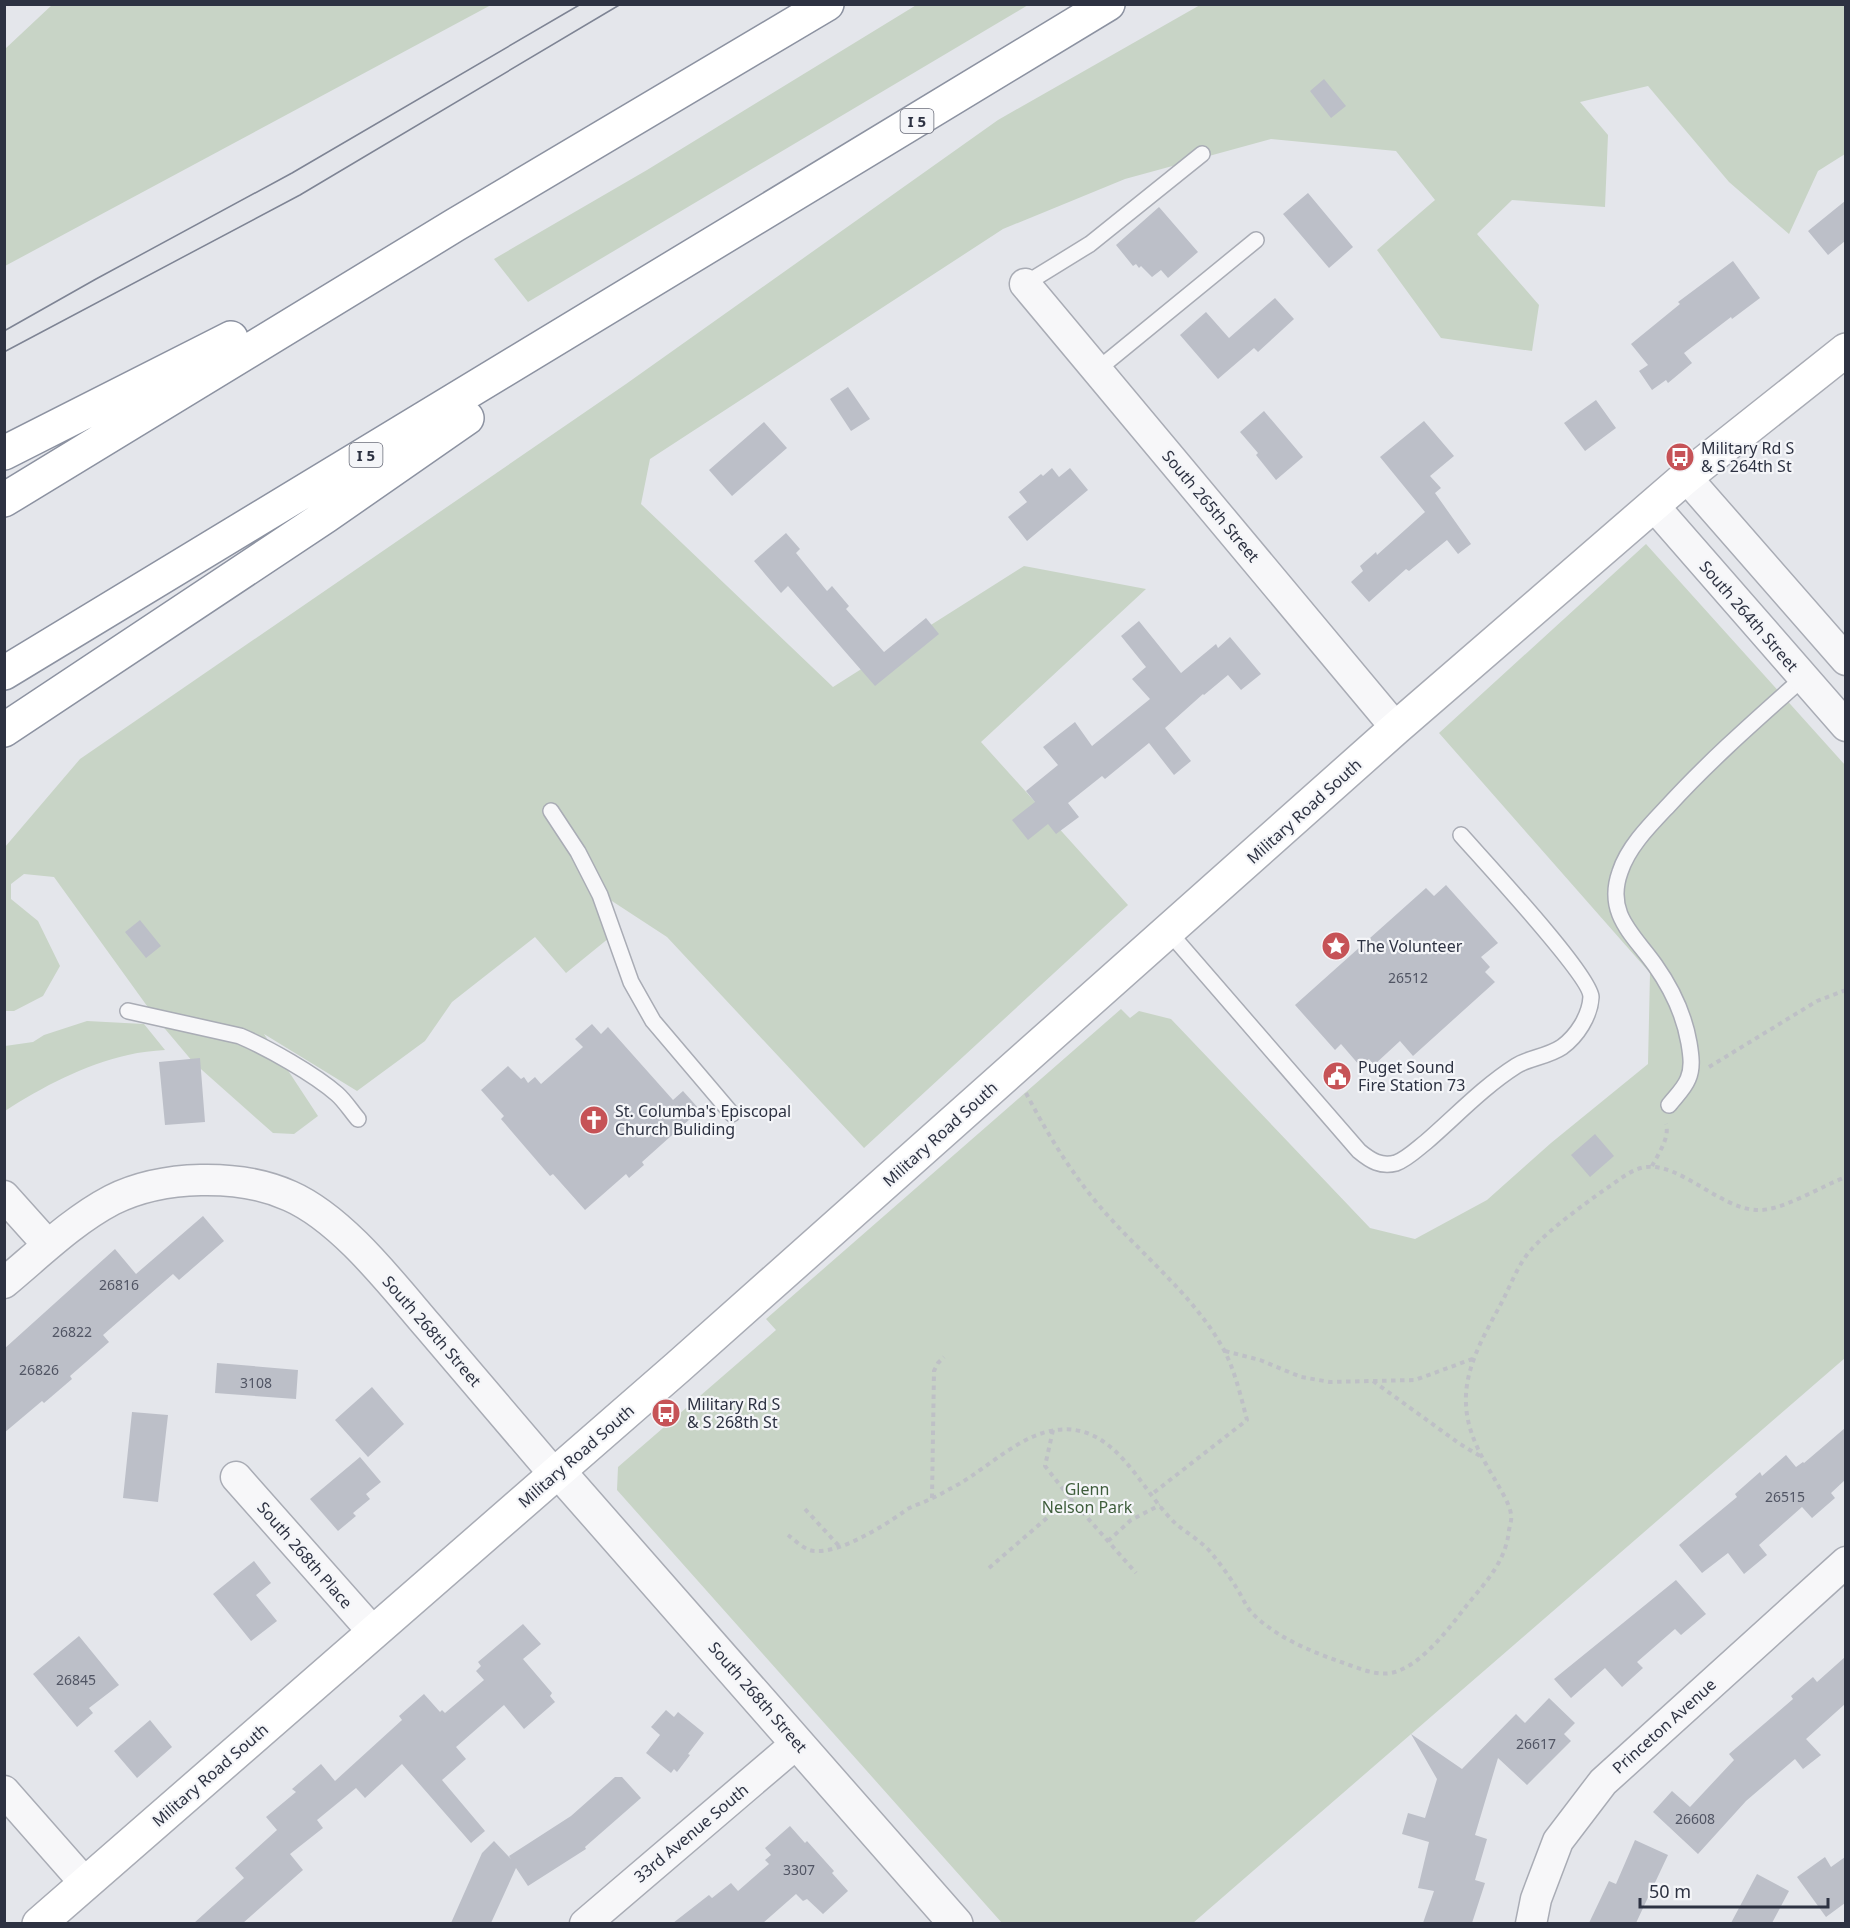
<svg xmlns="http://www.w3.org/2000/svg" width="1850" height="1928" viewBox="0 0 1850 1928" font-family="'Noto Sans',sans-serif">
	<rect width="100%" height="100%" fill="#e4e6eb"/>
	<!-- green -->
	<path fill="#c8d4c6" d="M 53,4 L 491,4 L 491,5 L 5,266 L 5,49 Z
		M 918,4 L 1028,5 L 528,302 L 494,259 L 647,170 Z
		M 1200,5 L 1845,5 L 1845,154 L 1818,171 L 1789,234 L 1729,182 L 1648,86 L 1580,102 L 1608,135 L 1605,207 L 1512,200 L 1477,234 L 1539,305 L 1532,351 L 1441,338 L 1377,250 L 1435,200 L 1396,151 L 1271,139 L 1125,179 L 1003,229 L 650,459 L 641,504 L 833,687 L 1024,566 L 1146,589 L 981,742 L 1128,905 L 864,1148 L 667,937 L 592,888 L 609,938 L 566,973 L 535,937 L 452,1002 L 425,1041 L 357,1091 L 264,1034 L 318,1116 L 294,1134 L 273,1133 L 193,1062 L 155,1017 L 54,877 L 24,874 L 11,884 L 11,899 L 38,921 L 60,966 L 43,996 L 14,1011 L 5,1011 L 5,847 L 80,759 L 626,384 L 998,120 Z
		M 1646,544 L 1845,765 L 1845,1358 L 1193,1923 L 1002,1923 L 617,1490 L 618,1467 L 776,1330 L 766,1319 L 1121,1009 L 1130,1018 L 1139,1011 L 1171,1019 L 1370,1228 L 1415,1239 L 1487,1200 L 1551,1143 L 1648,1064 L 1650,973 L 1439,733 Z
		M 87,1021 L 144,1024 L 165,1050 C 153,1051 140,1052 128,1055 C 84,1065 42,1087 5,1111 L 5,1046 L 33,1042 L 44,1035 Z"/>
	<!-- building -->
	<path fill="#bcbfc8" d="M 1324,79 L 1346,106 L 1331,118 L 1310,91 Z
		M 1308,193 L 1353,247 L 1329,268 L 1283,214 Z
		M 1845,201 L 1845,241 L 1828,255 L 1808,231 Z
		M 1159,207 L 1198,252 L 1168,278 L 1161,270 L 1152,277 L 1141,266 L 1139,268 L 1136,264 L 1133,266 L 1116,245 Z
		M 1733,261 L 1760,298 L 1732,319 L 1731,317 L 1684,353 L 1692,363 L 1668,383 L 1666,380 L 1652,390 L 1639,371 L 1648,365 L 1631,344 L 1680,304 L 1678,302 Z
		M 1275,298 L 1294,319 L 1258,352 L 1254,348 L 1218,379 L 1180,335 L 1206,312 L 1229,338 Z
		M 848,387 L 870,419 L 851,431 L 830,399 Z
		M 1596,400 L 1616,428 L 1585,451 L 1564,423 Z
		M 1264,411 L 1303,457 L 1276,480 L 1256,455 L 1258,453 L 1240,432 Z
		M 1424,421 L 1454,456 L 1430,476 L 1441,488 L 1435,493 L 1471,544 L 1458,554 L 1447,540 L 1409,571 L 1406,569 L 1369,602 L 1351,582 L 1363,571 L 1360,566 L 1376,552 L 1377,555 L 1425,512 L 1380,457 Z
		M 764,422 L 787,448 L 732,496 L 709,470 Z
		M 1052,468 L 1059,477 L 1070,468 L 1088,490 L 1027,541 L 1008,517 L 1027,502 L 1019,492 L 1041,474 L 1043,476 Z
		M 786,533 L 800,549 L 796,553 L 827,591 L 832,586 L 849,606 L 846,609 L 884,652 L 926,618 L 939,634 L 875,686 L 788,586 L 781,593 L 754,561 Z
		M 1139,621 L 1181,673 L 1216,644 L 1218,648 L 1230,637 L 1261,674 L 1241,690 L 1228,675 L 1204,695 L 1203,694 L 1165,728 L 1191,761 L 1174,775 L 1149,743 L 1105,779 L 1102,776 L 1068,803 L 1079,817 L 1056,834 L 1048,824 L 1028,840 L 1012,820 L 1035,802 L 1026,791 L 1058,765 L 1043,747 L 1075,722 L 1092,746 L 1150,699 L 1132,679 L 1146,667 L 1121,636 Z
		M 1446,885 L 1498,943 L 1481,957 L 1490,967 L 1485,972 L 1495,982 L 1413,1056 L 1400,1041 L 1374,1065 L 1369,1059 L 1360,1066 L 1341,1044 L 1335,1050 L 1295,1005 L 1426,888 L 1434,896 Z
		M 140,920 L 161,946 L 146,958 L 125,932 Z
		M 592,1024 L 601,1034 L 608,1027 L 673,1100 L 683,1091 L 700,1110 L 642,1162 L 644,1165 L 629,1178 L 626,1174 L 585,1210 L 553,1174 L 550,1176 L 501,1119 L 504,1116 L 481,1090 L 508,1066 L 521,1079 L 524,1077 L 528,1083 L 535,1077 L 541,1084 L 583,1047 L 575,1039 Z
		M 200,1058 L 205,1122 L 165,1125 L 159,1062 Z
		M 1595,1134 L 1614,1156 L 1590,1177 L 1571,1155 Z
		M 203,1216 L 224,1241 L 179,1280 L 173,1274 L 103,1335 L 109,1342 L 70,1376 L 72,1379 L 44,1403 L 42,1401 L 4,1433 L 4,1349 L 115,1249 L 136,1274 Z
		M 217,1363 L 298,1370 L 296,1399 L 215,1393 Z
		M 372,1387 L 404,1424 L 368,1457 L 335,1420 Z
		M 132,1412 L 168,1415 L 158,1502 L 123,1498 Z
		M 1845,1428 L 1845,1480 L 1831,1493 L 1835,1498 L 1812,1518 L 1802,1507 L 1759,1545 L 1767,1555 L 1744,1574 L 1728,1553 L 1702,1573 L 1679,1545 L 1737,1497 L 1735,1494 L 1760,1472 L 1762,1476 L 1786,1455 L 1796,1467 L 1803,1462 L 1804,1463 Z
		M 360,1457 L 381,1482 L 366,1494 L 370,1499 L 353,1513 L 356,1516 L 338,1531 L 310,1499 Z
		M 254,1561 L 271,1583 L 256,1595 L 277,1621 L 251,1641 L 213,1594 Z
		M 1676,1580 L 1706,1614 L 1681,1635 L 1675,1629 L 1637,1662 L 1643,1668 L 1622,1687 L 1605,1668 L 1571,1698 L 1554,1679 Z
		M 523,1624 L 541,1644 L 523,1659 L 552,1693 L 550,1696 L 555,1702 L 524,1729 L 504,1705 L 456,1747 L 466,1759 L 442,1780 L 485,1831 L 471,1843 L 402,1764 L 365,1798 L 356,1788 L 317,1820 L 323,1828 L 290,1854 L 303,1870 L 243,1923 L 194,1923 L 244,1878 L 235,1868 L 277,1830 L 266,1817 L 296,1792 L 292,1789 L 321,1764 L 335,1781 L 402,1720 L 399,1716 L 424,1694 L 440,1712 L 442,1710 L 445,1713 L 484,1680 L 476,1671 L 481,1666 L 478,1662 Z
		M 79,1636 L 119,1685 L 89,1708 L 93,1713 L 77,1727 L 33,1674 Z
		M 1845,1657 L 1845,1704 L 1806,1739 L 1821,1755 L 1803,1769 L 1795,1759 L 1746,1801 L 1698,1854 L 1653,1812 L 1672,1791 L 1690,1807 L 1734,1760 L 1729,1754 L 1793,1699 L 1791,1696 L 1813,1677 L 1817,1682 Z
		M 1549,1698 L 1575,1723 L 1564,1734 L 1571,1741 L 1527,1785 L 1498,1758 L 1475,1835 L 1487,1839 L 1475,1880 L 1485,1883 L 1472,1923 L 1423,1923 L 1434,1891 L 1418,1888 L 1429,1842 L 1402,1834 L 1408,1813 L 1425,1818 L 1437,1779 L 1411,1734 L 1462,1769 L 1516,1714 L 1525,1723 Z
		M 666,1710 L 674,1717 L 678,1712 L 704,1733 L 688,1754 L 690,1755 L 677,1772 L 674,1769 L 671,1773 L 646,1753 L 660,1735 L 651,1727 Z
		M 150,1720 L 172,1747 L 137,1778 L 114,1751 Z
		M 615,1777 L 622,1777 L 641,1798 L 585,1847 L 586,1849 L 528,1886 L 516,1868 L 491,1923 L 451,1923 L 482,1853 L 494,1841 L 511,1859 L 509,1856 L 571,1816 Z
		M 790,1826 L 805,1843 L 807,1841 L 834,1871 L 832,1873 L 848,1891 L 823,1914 L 807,1899 L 803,1901 L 796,1894 L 763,1923 L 673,1923 L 709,1895 L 712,1898 L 731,1883 L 738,1891 L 769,1864 L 765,1860 L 771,1855 L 765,1848 Z
		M 1635,1840 L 1668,1855 L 1636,1923 L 1589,1923 L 1609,1881 L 1616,1884 Z
		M 1825,1857 L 1831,1867 L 1845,1857 L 1845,1903 L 1826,1917 L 1797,1877 Z
		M 1757,1874 L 1789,1891 L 1772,1923 L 1731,1923 Z"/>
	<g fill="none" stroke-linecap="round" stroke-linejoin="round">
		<!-- service casing -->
		<g stroke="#a9acb5" stroke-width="18">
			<path id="service" d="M 1025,284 L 1090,244 L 1202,154
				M 1097,370 L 1256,240
				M 551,811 L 578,852 L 600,895 L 631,982 L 653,1021 L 732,1114
				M 1169,932 L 1359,1151 C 1371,1161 1381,1167 1396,1163 C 1407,1159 1417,1149 1426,1142 C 1455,1117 1483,1087 1516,1066 C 1528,1058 1547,1057 1562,1047 C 1577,1036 1590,1016 1591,997 C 1591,976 1482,859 1461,835
				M 128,1011 L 240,1036 C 268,1048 314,1074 337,1094 C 345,1101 351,1111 358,1119
				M 1669,1105 C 1675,1097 1684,1089 1688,1079 C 1693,1068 1691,1055 1689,1043 C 1684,1014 1672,989 1655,965 C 1634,935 1605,914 1620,872 C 1628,847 1650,825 1668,806 C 1710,760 1757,719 1803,678"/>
		</g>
		<!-- minor casing -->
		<g stroke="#a9acb5" stroke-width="33">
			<path id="minor" d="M 1025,284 L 1396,728
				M 1686,477 L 1846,660
				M 1653,505 L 1846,726
				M 4,1196 L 48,1245
				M 4,1283 C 39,1254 72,1221 112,1200 C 162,1175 239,1173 290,1196 C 342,1219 391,1283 428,1326 C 470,1376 513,1425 555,1475
				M 236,1477 L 374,1633
				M 4,1791 L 85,1883
				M 585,1924 L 797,1743
				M 1531,1924 L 1536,1899 L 1558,1841 L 1603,1782 L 1846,1562"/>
		</g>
		<!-- tertiary casing -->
		<g stroke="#a9acb5" stroke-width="36">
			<path id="tertiary" d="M 559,1472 L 956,1924"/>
		</g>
		<!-- secondary casing -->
		<g stroke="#a9acb5" stroke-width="36">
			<path id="secondary" d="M 39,1924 L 678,1367 L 1396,728 L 1686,477 L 1846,350"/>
		</g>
		<!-- motorway casing -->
		<g stroke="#8c92a1" stroke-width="36">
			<path id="motorway" d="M 4,453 L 231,338
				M 4,500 L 455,225 L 827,4
				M 4,673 L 1108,4
				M 4,730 L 326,516 L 467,418"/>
		</g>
		<!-- path -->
		<path stroke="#bec0c6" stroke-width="4" stroke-dasharray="4.5 4.5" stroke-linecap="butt" d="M 1709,1067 L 1817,1001 L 1846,990
			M 1026,1093 C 1049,1137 1076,1181 1110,1218 C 1149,1261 1196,1299 1224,1350 C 1235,1371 1241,1397 1247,1420 L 1152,1494
			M 1652,1166 C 1658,1154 1670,1138 1666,1124
			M 1225,1351 L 1260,1360 L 1301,1377 L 1330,1382 L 1415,1380 L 1475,1358
			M 1373,1381 L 1460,1444 L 1480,1456
			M 932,1498 L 934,1371 L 938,1363 L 944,1357
			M 1070,1498 L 1136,1573
			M 805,1509 L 839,1546
			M 788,1535 C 796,1541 805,1551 815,1551 C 840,1553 882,1527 902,1513 C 910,1506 921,1504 930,1499 C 940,1495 949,1489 959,1484 C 988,1467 1022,1434 1056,1430 C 1116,1422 1140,1490 1176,1524 C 1188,1534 1203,1542 1213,1555 C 1221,1565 1229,1576 1236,1587 C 1242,1596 1246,1607 1253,1614 C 1277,1638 1312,1652 1344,1663 C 1361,1669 1380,1678 1398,1671 C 1425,1661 1450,1627 1467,1605 C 1486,1582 1506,1561 1509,1530 C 1510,1525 1512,1520 1511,1514 C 1509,1502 1500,1489 1494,1478 C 1481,1456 1467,1432 1466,1404 C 1464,1367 1486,1332 1503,1300 C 1511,1284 1518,1265 1530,1251 C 1547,1231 1582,1206 1604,1190 C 1617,1182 1630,1169 1646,1167 C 1680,1163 1720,1208 1756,1210 C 1781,1212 1821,1186 1846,1177
			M 1108,1541 L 1131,1520 L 1160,1505
			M 989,1568 L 1070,1498 L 1045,1466 L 1053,1430"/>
		<!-- service -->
		<use href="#service" stroke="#f7f7f9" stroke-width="15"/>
		<!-- minor -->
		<use href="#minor" stroke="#f7f7f9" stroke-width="30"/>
		<!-- tertiary -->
		<use href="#tertiary" stroke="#f7f7f9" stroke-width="33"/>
		<!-- secondary -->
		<use href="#secondary" stroke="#fff" stroke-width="33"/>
		<!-- motorway -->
		<use href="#motorway" stroke="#fff" stroke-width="33"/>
		<!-- tram -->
		<path stroke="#7e8494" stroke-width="1.5" d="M 4,331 L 96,279 L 292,173 L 581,4
			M 4,352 L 300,195 L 621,4"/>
	</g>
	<!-- icons -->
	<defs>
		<g id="bus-disc" transform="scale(1.5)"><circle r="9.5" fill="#c65357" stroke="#f4f5f8"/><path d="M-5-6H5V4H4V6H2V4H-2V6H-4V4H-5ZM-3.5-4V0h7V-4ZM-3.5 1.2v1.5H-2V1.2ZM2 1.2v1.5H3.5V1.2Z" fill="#fff"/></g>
		<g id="sight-disc" transform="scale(1.5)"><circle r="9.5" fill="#c65357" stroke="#f4f5f8"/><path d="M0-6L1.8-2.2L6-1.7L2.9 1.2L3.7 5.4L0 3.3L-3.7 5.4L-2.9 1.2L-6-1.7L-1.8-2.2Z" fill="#fff"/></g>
		<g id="civic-disc" transform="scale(1.5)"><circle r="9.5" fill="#c65357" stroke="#f4f5f8"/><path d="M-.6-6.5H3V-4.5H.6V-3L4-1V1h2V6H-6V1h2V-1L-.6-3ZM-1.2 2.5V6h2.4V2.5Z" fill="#fff"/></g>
		<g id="church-disc" transform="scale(1.5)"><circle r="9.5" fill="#c65357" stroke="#f4f5f8"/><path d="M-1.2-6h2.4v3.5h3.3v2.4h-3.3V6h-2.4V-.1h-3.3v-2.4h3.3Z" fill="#fff"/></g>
	</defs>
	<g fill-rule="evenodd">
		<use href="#bus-disc" x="1680" y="457"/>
		<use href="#sight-disc" x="1336" y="946"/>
		<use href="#civic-disc" x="1337" y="1076"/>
		<use href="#church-disc" x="594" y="1120"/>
		<use href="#bus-disc" x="666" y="1413"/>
	</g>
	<g text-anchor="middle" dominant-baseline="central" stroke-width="4.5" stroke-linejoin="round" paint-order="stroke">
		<!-- number labels -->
		<g font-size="14" fill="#515564">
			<text x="1408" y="977">26512</text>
			<text x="119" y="1284">26816</text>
			<text x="72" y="1331">26822</text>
			<text x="39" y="1369">26826</text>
			<text x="256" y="1382">3108</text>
			<text x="1785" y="1496">26515</text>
			<text x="76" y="1679">26845</text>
			<text x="1536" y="1743">26617</text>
			<text x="1695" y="1818">26608</text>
			<text x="799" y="1869">3307</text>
		</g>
		<!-- shield labels -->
		<g fill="#f4f5f8" stroke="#696c79" stroke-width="1.5">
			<rect x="900.5" y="109" width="33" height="24" rx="4.5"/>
			<rect x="349.5" y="443" width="33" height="24" rx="4.5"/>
		</g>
		<g font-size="15" font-weight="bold" fill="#2d3242">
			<text x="917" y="121">I 5</text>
			<text x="366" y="455">I 5</text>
		</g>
		<!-- poi labels -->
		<g font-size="16" fill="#2d3242" stroke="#f4f5f8" text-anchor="start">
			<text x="1701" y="448">Military Rd S<tspan x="1701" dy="18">&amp; S 264th St</tspan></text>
			<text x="1357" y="946">The Volunteer</text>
			<text x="1358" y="1067">Puget Sound<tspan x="1358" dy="18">Fire Station 73</tspan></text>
			<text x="615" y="1111">St. Columba's Episcopal<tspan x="615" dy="18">Church Buliding</tspan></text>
			<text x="687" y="1404">Military Rd S<tspan x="687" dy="18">&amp; S 268th St</tspan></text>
		</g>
		<!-- street labels -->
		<g font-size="16" fill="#2d3242" stroke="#f4f5f8">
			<text transform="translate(1211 506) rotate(50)">South 265th Street</text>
			<text transform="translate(1749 616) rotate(49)">South 264th Street</text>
			<text transform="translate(1304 811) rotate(-42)">Military Road South</text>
			<text transform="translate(940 1134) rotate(-42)">Military Road South</text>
			<text transform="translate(432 1331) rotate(49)">South 268th Street</text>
			<text transform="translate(576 1456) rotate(-41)">Military Road South</text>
			<text transform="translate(305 1555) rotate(49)">South 268th Place</text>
			<text transform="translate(758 1697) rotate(49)">South 268th Street</text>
			<text transform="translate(1664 1726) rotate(-42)">Princeton Avenue</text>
			<text transform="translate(210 1775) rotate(-41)">Military Road South</text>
			<text transform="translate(691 1833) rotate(-40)">33rd Avenue South</text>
		</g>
		<!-- park labels -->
		<g font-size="16" fill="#3e5d3b" stroke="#f4f5f8">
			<text x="1087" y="1489">Glenn<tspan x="1087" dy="18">Nelson Park</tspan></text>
		</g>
	</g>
	<!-- border -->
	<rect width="1850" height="1928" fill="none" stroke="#2d3242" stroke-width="12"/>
	<!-- scale -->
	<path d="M1640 1898v9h188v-9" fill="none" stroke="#2d3242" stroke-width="3"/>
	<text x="1649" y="1898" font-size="18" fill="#2d3242" stroke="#f4f5f8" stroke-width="4.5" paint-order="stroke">50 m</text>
</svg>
